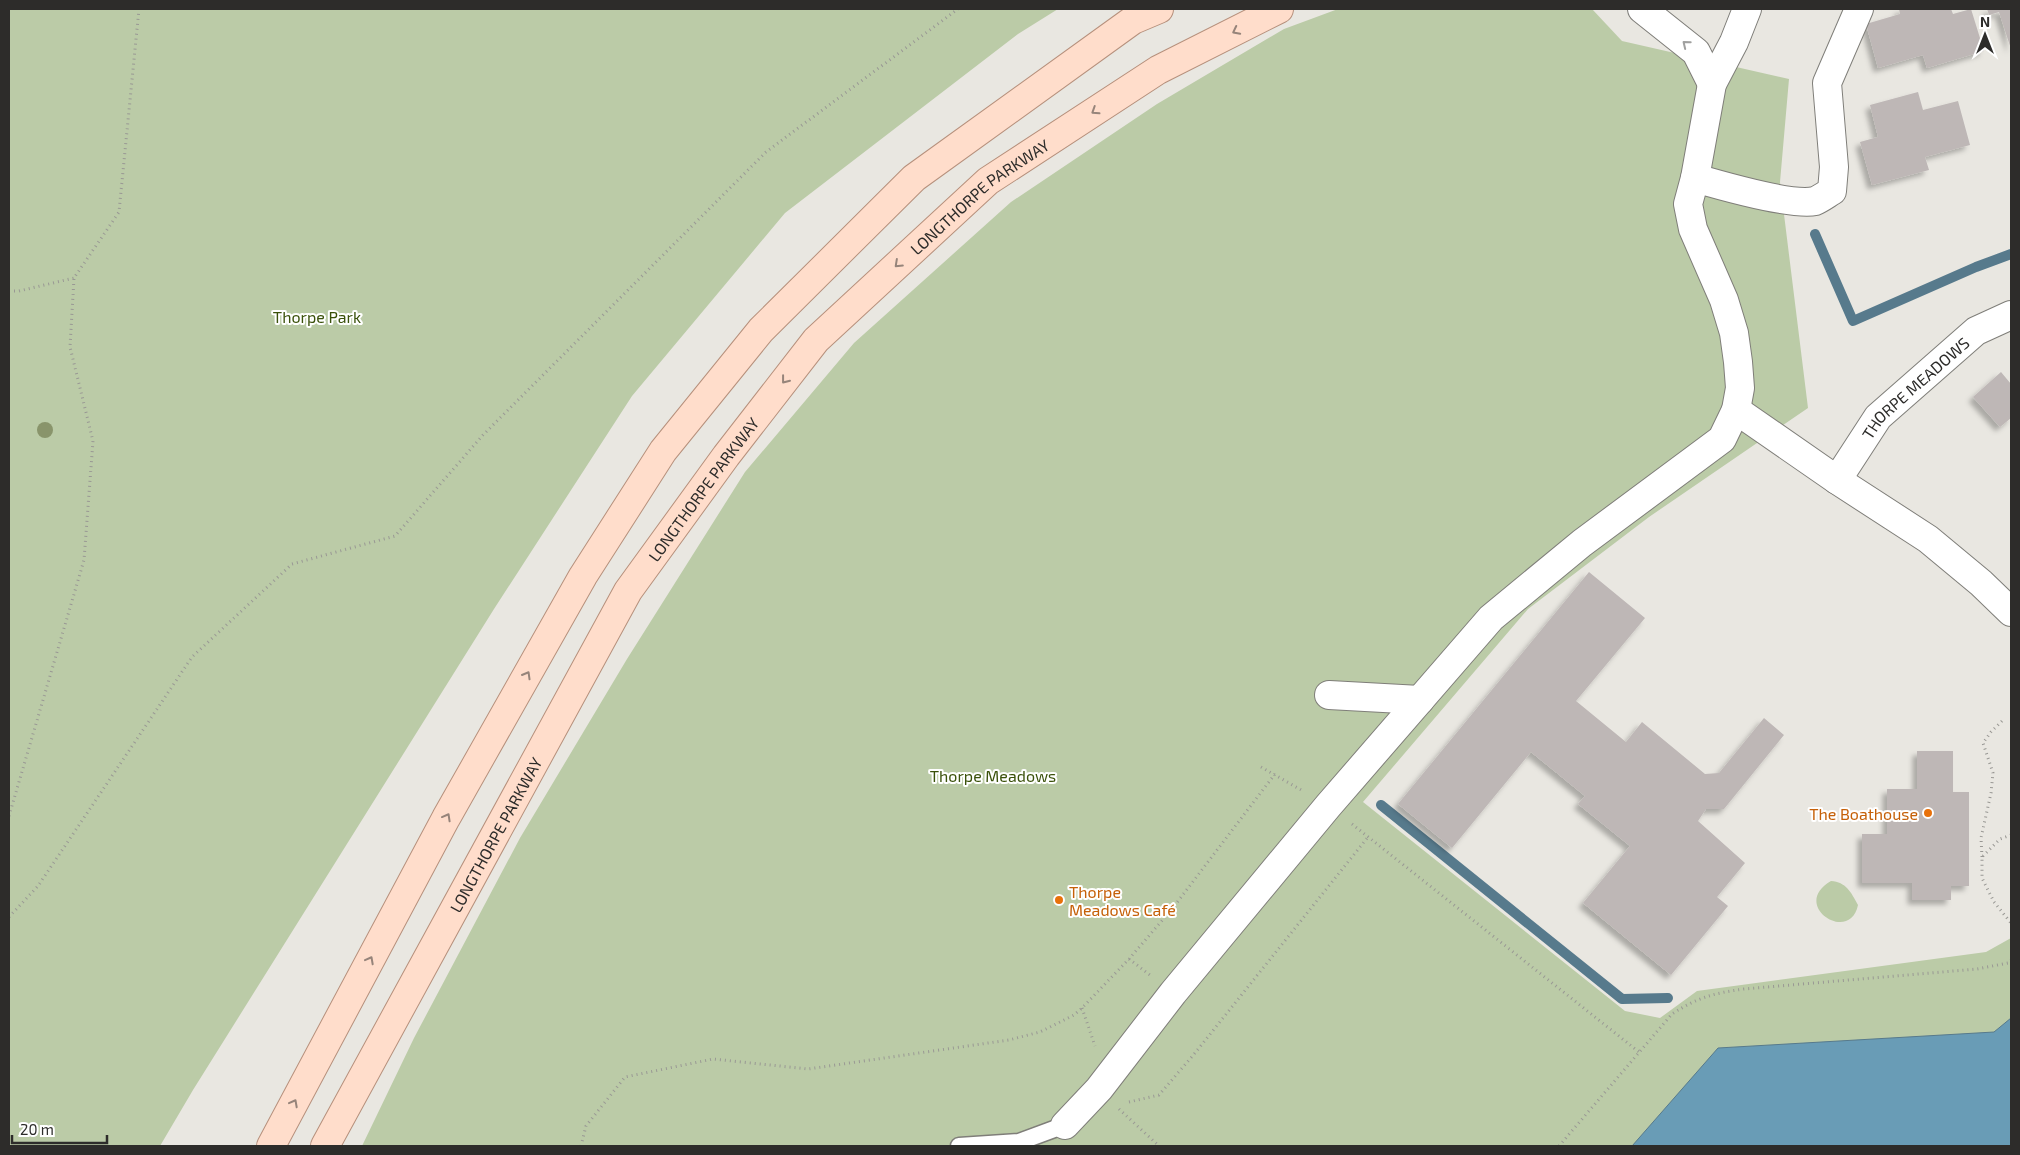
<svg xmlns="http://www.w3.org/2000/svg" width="2020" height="1155" viewBox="0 0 2020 1155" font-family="'Exo 2',sans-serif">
	<defs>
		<filter id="shadow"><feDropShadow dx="-4.5" dy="4.5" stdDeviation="2.5" flood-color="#0004"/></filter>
	</defs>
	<rect width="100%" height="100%" fill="#e9e7e1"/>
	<!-- green -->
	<path fill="#bbcba7" d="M 9,9 L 1058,9 L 1018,34 L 785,213 L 632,396 L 494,609 L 193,1090 L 160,1146 L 9,1146 Z
		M 1338,9 L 1592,9 L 1622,41 L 1789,79 L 1780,182 L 1808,408 L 1649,517 L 1528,609 L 1363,802 L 1625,1011 L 1660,1018 L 1697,991 L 1986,952 L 2011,938 L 2011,1146 L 362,1146 L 414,1038 L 520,838 L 627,659 L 745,472 L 854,343 L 1011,202 L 1157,104 L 1284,29 Z
		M 1831,881 C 1846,882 1851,892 1858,905 C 1850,945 1789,905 1831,881 Z"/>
	<!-- water -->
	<path fill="#699cb6" stroke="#577a8c" d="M 2011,1018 L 2011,1146 L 1632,1146 L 1718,1048 L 1994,1032 Z"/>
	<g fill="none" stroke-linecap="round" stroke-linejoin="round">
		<!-- stream -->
		<path stroke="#577a8c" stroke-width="10" d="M 1815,234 L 1853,321 L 1976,267 L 2011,254
			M 1381,805 L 1622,999 L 1668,998"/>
	</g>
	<!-- building -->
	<path fill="#beb7b6" filter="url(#shadow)" d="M 1899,9 L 1951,9 L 1953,14 L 1971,9 L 1984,51 L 1927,68 L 1923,55 L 1878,68 L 1866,24 L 1900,14 Z
		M 1987,9 L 2011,9 L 2011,49 L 1999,12 L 1989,15 Z
		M 1918,92 L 1923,110 L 1958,101 L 1970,145 L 1925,157 L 1929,170 L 1872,185 L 1860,142 L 1878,137 L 1870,105 Z
		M 2001,372 L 2011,384 L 2011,418 L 2000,427 L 1973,397 Z
		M 1589,572 L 1645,618 L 1576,701 L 1626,742 L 1642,722 L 1705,774 L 1719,773 L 1764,718 L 1784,735 L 1724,809 L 1706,809 L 1698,821 L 1745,863 L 1717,897 L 1728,906 L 1671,975 L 1583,903 L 1630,846 L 1578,804 L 1585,796 L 1531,752 L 1452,848 L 1398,804 Z
		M 1917,751 L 1953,751 L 1953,792 L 1969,792 L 1969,886 L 1951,886 L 1951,900 L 1912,900 L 1912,883 L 1862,883 L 1862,834 L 1887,834 L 1887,789 L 1917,789 Z"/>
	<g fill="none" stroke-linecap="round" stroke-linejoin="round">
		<!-- service casing -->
		<g stroke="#7f7e79" stroke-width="19">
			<path id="service" d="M 959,1146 L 1019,1142 L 1065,1125"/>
		</g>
		<!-- minor casing -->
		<g stroke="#7f7e79" stroke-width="30">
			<g id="minor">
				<path d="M 1642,9 L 1696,52 L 1712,84"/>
				<path d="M 1695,178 C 1719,185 1792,206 1815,201 C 1820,199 1827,194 1832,191 L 1834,167 L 1827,83 L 1859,9"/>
				<path d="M 1736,410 L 1837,480 L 1928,539 L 1981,583 L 2011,612"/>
				<path id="s1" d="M 1837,480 L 1878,417 L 1976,331 L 2011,315"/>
				<path d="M 1329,695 L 1420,700"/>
				<path d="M 1065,1125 L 1099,1089 L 1173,993 L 1328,806 L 1491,618 L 1582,543 L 1722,439 L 1736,410 L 1740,388 L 1738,362 L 1734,333 L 1724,300 L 1693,229 L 1688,204 L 1695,178 L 1712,84 L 1734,42 L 1747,9"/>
			</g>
		</g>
		<!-- primary casing -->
		<g stroke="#b6907c" stroke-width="30">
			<g id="primary">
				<path d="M 271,1146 L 446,818 L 583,576 L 663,451 L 761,330 L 914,178 L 1133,20 L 1159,9"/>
				<path id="s2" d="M 325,1146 L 628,591 L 726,456 L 816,340 L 988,181 L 1158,70 L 1279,9"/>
			</g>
		</g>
		<!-- path -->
		<path stroke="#999894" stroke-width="3" stroke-dasharray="1 4" stroke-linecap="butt" d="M 9,291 L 19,291 L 74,278
			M 1261,767 L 1303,791
			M 9,816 L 84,560 L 93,441 L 70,347 L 74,278 L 119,212 L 139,9
			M 1352,824 L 1639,1052
			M 2011,835 L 2000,839 L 1982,857 L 1982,878 L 1994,902 L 2011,923
			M 1982,857 L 1981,838 L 1991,793 L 1993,773 L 1983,743 L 1991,732 L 2003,720
			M 9,917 L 38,886 L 192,657 L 292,564 L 395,536 L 483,435 L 766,152 L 958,9
			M 1129,959 L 1150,975
			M 1082,1008 L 1095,1046
			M 1129,1102 L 1159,1095 L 1195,1053 L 1368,837
			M 1119,1109 L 1159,1146
			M 581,1146 L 586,1126 L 625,1077 L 713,1059 L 808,1069 L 1009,1040 L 1040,1032 L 1074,1015 L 1082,1008 L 1129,959 L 1172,909 L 1275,774
			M 1559,1146 L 1672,1014 C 1698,997 1715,993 1744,989 L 1977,969 L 2008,963 L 2011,960"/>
		<!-- service -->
		<use href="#service" stroke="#fff" stroke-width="16"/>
		<!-- minor -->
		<use href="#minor" stroke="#fff" stroke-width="28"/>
		<!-- primary -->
		<use href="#primary" stroke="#ffddcb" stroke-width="28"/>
	</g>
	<!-- trees -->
	<circle fill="#89946b" cx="45" cy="430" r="8"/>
	<!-- one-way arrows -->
	<defs><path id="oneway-chevron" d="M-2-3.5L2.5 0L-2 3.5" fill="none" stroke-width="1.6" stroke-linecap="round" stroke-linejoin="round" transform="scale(1.25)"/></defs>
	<g stroke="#96847a">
		<use href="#oneway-chevron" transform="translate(1236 31) rotate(153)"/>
		<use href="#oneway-chevron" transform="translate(1095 111) rotate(147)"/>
		<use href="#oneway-chevron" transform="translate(898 264) rotate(137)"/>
		<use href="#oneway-chevron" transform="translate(785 380) rotate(128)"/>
		<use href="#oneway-chevron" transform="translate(527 675) rotate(-60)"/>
		<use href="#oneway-chevron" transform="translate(447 817) rotate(-61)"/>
		<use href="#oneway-chevron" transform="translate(370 960) rotate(-62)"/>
		<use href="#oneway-chevron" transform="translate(294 1103) rotate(-62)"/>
	</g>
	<use stroke="#a0a09f" href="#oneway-chevron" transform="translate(1686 44) rotate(-141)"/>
	<!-- markers -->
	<g fill="#e8710a" stroke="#fff" stroke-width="2">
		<circle cx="1928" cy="813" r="5"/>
		<circle cx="1059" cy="900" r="5"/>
	</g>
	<g text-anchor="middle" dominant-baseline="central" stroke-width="4" stroke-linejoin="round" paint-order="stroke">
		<!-- street labels -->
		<g font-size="16" fill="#2d2c2a" stroke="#fff">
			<text stroke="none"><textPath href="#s2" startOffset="1164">LONGTHORPE PARKWAY</textPath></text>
			<text stroke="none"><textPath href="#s1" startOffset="122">THORPE MEADOWS</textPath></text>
			<text stroke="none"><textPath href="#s2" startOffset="759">LONGTHORPE PARKWAY</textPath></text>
			<text stroke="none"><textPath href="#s2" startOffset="355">LONGTHORPE PARKWAY</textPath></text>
		</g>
		<!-- park labels -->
		<g font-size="16" fill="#3a510a" stroke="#fff">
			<text x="317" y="316">Thorpe Park</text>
			<text x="993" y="775">Thorpe Meadows</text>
		</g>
		<!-- food labels -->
		<g font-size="16" fill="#c56008" stroke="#fff" text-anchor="end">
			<text x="1918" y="813">The Boathouse</text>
			<text x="1069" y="891" text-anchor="start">Thorpe<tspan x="1069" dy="18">Meadows Café</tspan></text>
		</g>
	</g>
	<!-- border -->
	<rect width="2020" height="1155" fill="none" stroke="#2d2c2a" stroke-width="20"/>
	<!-- north arrow -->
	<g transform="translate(1985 35)" stroke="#ffffff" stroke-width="4" paint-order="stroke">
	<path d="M0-4L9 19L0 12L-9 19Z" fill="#2d2c2a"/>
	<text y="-8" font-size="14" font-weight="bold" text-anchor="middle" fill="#2d2c2a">N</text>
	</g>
	<!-- scale -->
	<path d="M12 1135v8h95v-8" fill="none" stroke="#2d2c2a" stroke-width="2.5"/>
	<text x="20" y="1135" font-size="15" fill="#2d2c2a" stroke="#ffffff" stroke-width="4" paint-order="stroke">20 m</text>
</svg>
